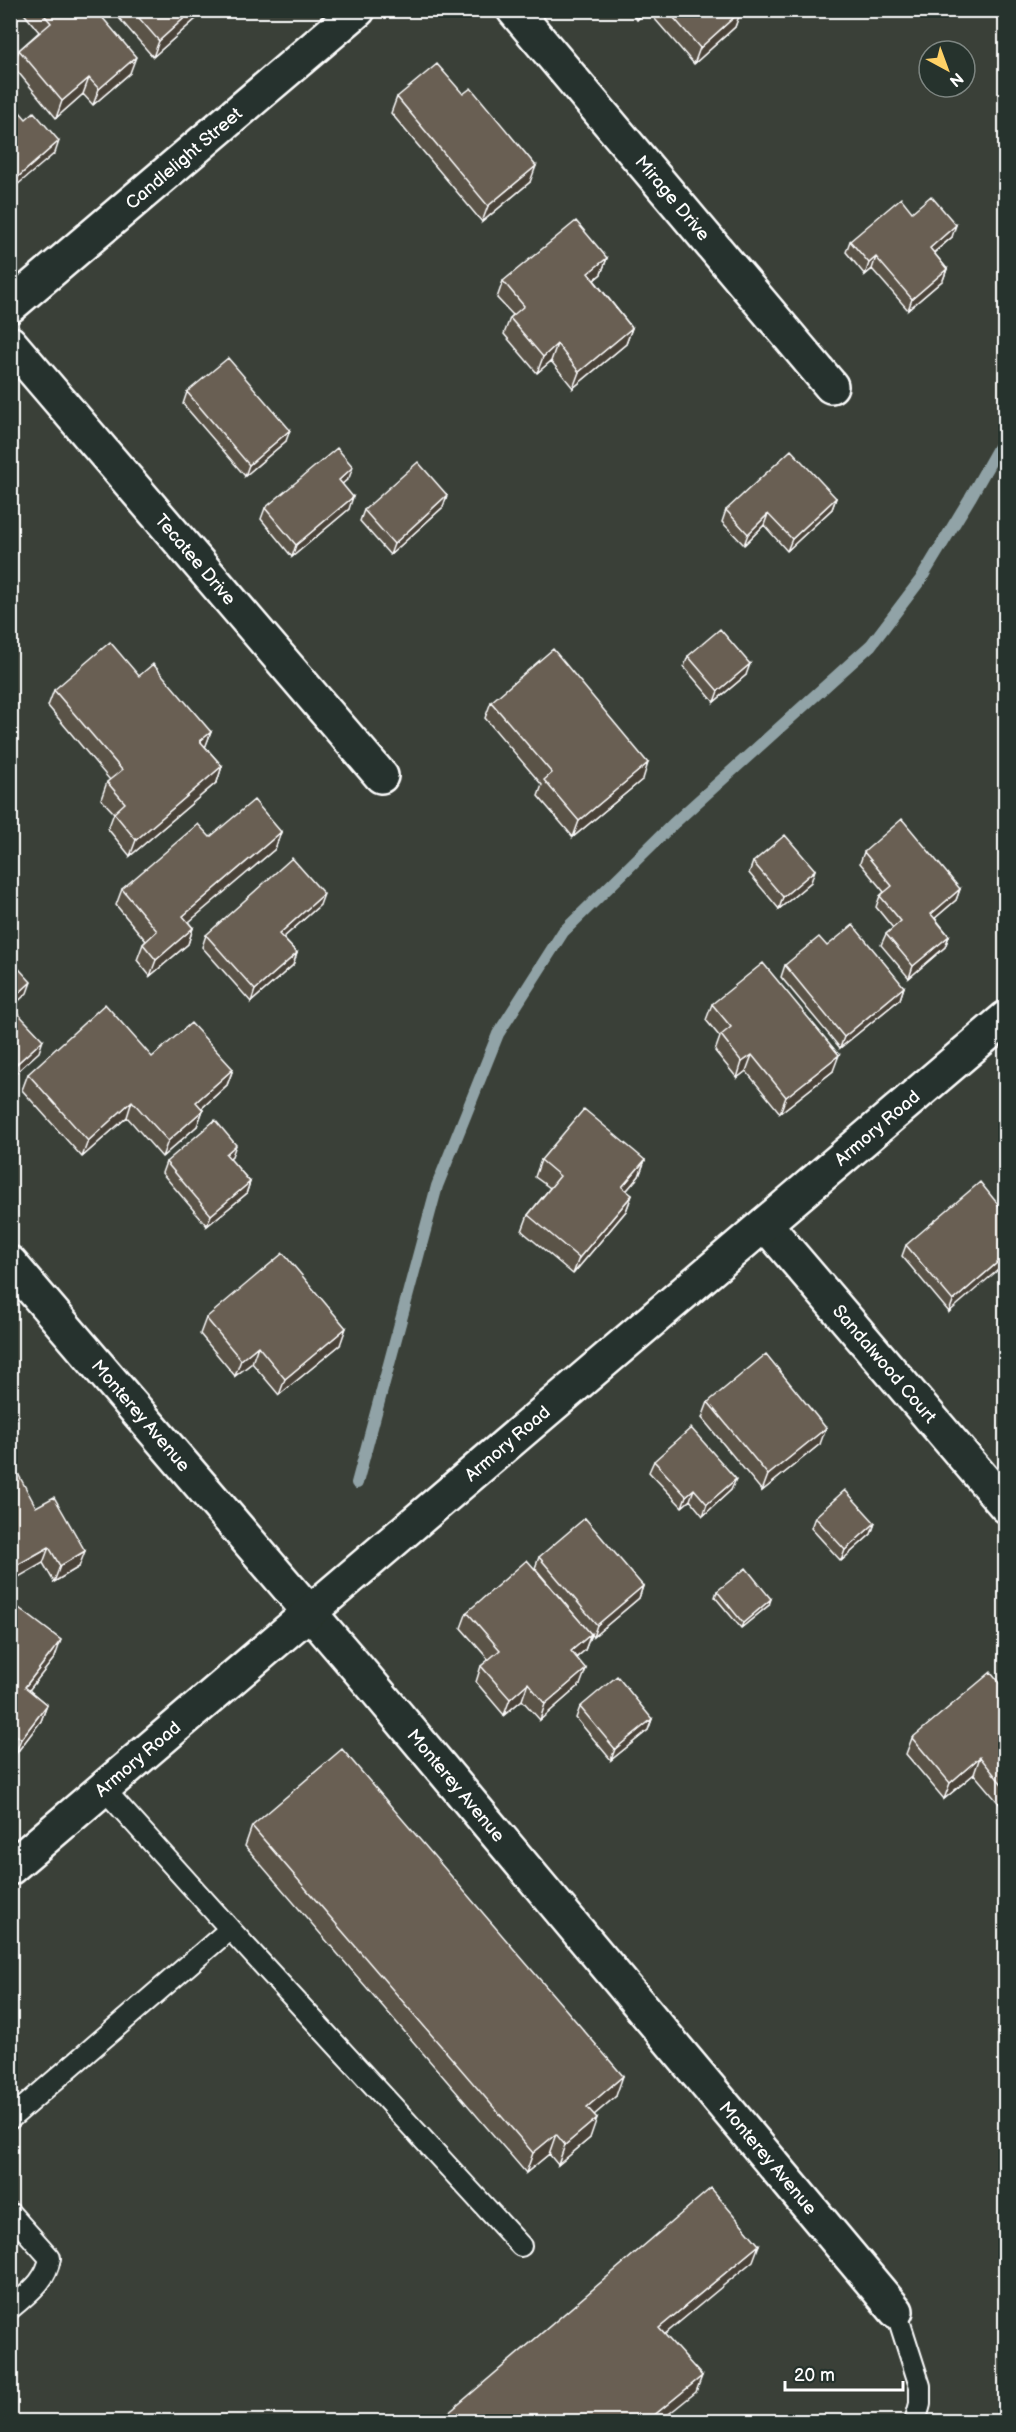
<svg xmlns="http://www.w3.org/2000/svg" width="1016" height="2432" viewBox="0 0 1016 2432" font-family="'Balsamiq Sans',sans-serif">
	<rect width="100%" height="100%" fill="#3a4038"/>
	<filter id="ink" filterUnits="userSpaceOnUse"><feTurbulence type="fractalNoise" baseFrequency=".0167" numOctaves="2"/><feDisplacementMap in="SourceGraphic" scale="12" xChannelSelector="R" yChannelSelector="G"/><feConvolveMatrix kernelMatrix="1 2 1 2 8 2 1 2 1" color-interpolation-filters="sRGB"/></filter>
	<g filter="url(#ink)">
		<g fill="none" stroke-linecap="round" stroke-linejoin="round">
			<!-- stream -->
			<path stroke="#91a3a7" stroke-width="12" d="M 357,1483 L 437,1186 L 498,1034 L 563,932 L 673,824 L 871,645 L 921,579 L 970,498 L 1006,434"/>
			<!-- service casing -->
			<g stroke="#fff" stroke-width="24">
				<path id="service" d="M 104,1789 L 230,1929
					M 10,2119 L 230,1929 L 521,2246
					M 10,2213 L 50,2258 C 46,2282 28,2293 10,2309
					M 896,2311 L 920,2386 L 920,2404 L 915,2422"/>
			</g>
			<!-- minor casing -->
			<g stroke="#fff" stroke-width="38">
				<g id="minor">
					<path id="s1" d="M 514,10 L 831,386"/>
					<path id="s2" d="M 10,306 L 358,10"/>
					<path id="s3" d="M 10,343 L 381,776"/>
					<path id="s4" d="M 765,1224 L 1006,1506"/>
					<path id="s5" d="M 10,1263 L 371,1684 L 896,2311"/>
				</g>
			</g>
			<!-- secondary casing -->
			<g stroke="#fff" stroke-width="38">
				<g id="secondary">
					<path id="s6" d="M 10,1868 L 1006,1018"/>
				</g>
			</g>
			<!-- service -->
			<use href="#service" stroke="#26332d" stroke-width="20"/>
			<!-- minor -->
			<use href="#minor" stroke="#26332d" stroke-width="33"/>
			<!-- secondary -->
			<use href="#secondary" stroke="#26332d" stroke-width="33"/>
		</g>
		<!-- wall -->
		<path fill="#5a5247" stroke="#fff" stroke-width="1.5" d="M 21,10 L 96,10 L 130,73 L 93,105 L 83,94 L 56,118 L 13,66 L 19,50 L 39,32 Z
			M 112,10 L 201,10 L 198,17 L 153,57 Z
			M 629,10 L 646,10 L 637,20 Z
			M 647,10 L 740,10 L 735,27 L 694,64 Z
			M 397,97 L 530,182 L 482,222 L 391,113 Z
			M 912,212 L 952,237 L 934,253 L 947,269 L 943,280 L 908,310 L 872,269 L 865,275 L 846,252 L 850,241 Z
			M 607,258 L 601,274 L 594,280 L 632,328 L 626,344 L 573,388 L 551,361 L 537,373 L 504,334 L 510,318 L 513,315 L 497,298 L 503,281 Z
			M 187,392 L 286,441 L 245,476 L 183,404 Z
			M 349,478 L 342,484 L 349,509 L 292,557 L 261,519 L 265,508 Z
			M 447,495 L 443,507 L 390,555 L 360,521 L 364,510 Z
			M 836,498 L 832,509 L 787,551 L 764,525 L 744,545 L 722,522 L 726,510 Z
			M 688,656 L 746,675 L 714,702 L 684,667 Z
			M 139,676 L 211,732 L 205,747 L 222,766 L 217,782 L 130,856 L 108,829 L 114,813 L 101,799 L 107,782 L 110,780 L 48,706 L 54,690 Z
			M 491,702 L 643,779 L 573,837 L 538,796 L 542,785 L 485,718 Z
			M 281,832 L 275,849 L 188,922 L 193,928 L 188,944 L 150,976 L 137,960 L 143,944 L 146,941 L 116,905 L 122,889 L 210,837 Z
			M 864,852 L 960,889 L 956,900 L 935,918 L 949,936 L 945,947 L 909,978 L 881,945 L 886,934 L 893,928 L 876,907 L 880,896 L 884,892 L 860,863 Z
			M 753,862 L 811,882 L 779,909 L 749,873 Z
			M 320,905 L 283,938 L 297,953 L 293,965 L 251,1002 L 202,947 L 206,935 Z
			M 827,946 L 904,987 L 900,999 L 840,1048 L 781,977 L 785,965 Z
			M 712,1004 L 833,1071 L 780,1113 L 746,1071 L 737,1078 L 715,1051 L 720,1037 L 706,1020 Z
			M 152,1057 L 233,1069 L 227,1085 L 202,1108 L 203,1110 L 197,1126 L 162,1157 L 127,1117 L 82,1157 L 22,1090 L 28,1074 Z
			M 232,1156 L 229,1158 L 250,1182 L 246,1194 L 207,1226 L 162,1173 L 166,1162 Z
			M 541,1160 L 645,1160 L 639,1176 L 626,1191 L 632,1195 L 626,1211 L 573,1274 L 522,1231 L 528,1215 L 550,1188 L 535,1177 Z
			M 1005,1213 L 949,1312 L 902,1256 L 906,1245 Z
			M 206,1318 L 340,1345 L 279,1395 L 252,1363 L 235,1376 L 200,1334 Z
			M 708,1402 L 820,1444 L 762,1491 L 702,1418 Z
			M 654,1461 L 731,1490 L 703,1516 L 690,1500 L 682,1507 L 649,1472 Z
			M 36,1507 L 79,1567 L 54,1582 L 43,1563 Z
			M 815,1517 L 875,1523 L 871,1534 L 841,1561 L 811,1528 Z
			M 539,1557 L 643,1586 L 639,1598 L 593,1637 L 535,1568 Z
			M 717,1591 L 769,1605 L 741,1628 L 715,1597 Z
			M 10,1603 L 55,1657 L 29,1690 L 47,1705 L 41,1721 L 15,1755 L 10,1751 Z
			M 467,1612 L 591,1634 L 585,1650 L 576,1658 L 580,1685 L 540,1720 L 522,1700 L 504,1715 L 476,1682 L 481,1666 L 489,1660 L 461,1628 Z
			M 1005,1689 L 1005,1804 L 1002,1807 L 974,1774 L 944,1799 L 906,1754 L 912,1738 Z
			M 580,1707 L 652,1719 L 648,1730 L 611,1760 L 576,1718 Z
			M 252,1826 L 616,2096 L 594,2114 L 590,2138 L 558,2165 L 549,2154 L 526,2173 L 245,1846 Z"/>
		<!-- shaded-wall -->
		<path fill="#4a4239" stroke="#fff" stroke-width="1.5" d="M 193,10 L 201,10 L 198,17 L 153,57 L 159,41 Z
			M 640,10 L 646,10 L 637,20 Z
			M 741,11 L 735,27 L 694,64 L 700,48 Z
			M 136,57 L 130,73 L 93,105 L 99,89 Z
			M 89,78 L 83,94 L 56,118 L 62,101 Z
			M 59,141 L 55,153 L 10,191 L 10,184 Z
			M 536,166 L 530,182 L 482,222 L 488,206 Z
			M 956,225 L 952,237 L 926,259 L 930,248 Z
			M 876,257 L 872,269 L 865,275 L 869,263 Z
			M 607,258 L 601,274 L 582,290 L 588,273 Z
			M 947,269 L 943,280 L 908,310 L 912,299 Z
			M 632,328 L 626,344 L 573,388 L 579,372 Z
			M 557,344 L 551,361 L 537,373 L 543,357 Z
			M 290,430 L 286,441 L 245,476 L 249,465 Z
			M 353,467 L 349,478 L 334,491 L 339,480 Z
			M 447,495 L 443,507 L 390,555 L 394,544 Z
			M 353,497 L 349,509 L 292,557 L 296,545 Z
			M 836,498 L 832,509 L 787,551 L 792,539 Z
			M 768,514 L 764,525 L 744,545 L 748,534 Z
			M 750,664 L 746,675 L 714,702 L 718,691 Z
			M 211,732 L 205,748 L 200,741 Z
			M 648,763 L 643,779 L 573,837 L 579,821 Z
			M 222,766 L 217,782 L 130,856 L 136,840 Z
			M 281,832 L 275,849 L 177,932 L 183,916 Z
			M 815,870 L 811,882 L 779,909 L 783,897 Z
			M 960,889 L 956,900 L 927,925 L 931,914 Z
			M 324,894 L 320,905 L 275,945 L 279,934 Z
			M 193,928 L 188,944 L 150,976 L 156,960 Z
			M 949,936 L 945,947 L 909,978 L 913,966 Z
			M 297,953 L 293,965 L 251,1002 L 255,990 Z
			M 31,982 L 27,993 L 10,1009 L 10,1001 Z
			M 904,987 L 900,999 L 840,1048 L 844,1037 Z
			M 43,1040 L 39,1052 L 10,1078 L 10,1070 Z
			M 752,1055 L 746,1071 L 737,1078 L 742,1062 Z
			M 839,1055 L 833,1071 L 780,1113 L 786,1097 Z
			M 233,1069 L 227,1085 L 191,1118 L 196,1102 Z
			M 132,1101 L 127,1117 L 82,1157 L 88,1141 Z
			M 203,1110 L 197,1126 L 162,1157 L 168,1141 Z
			M 236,1145 L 232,1156 L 222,1165 L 226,1154 Z
			M 645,1160 L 639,1176 L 616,1203 L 622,1187 Z
			M 250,1182 L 246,1194 L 207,1226 L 211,1215 Z
			M 632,1195 L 626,1211 L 573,1274 L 579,1258 Z
			M 1005,1256 L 1005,1264 L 949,1312 L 953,1301 Z
			M 346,1328 L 340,1345 L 279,1395 L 285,1379 Z
			M 258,1346 L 252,1363 L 235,1376 L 241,1360 Z
			M 16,1417 L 10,1432 L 10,1421 Z
			M 826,1428 L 820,1444 L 762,1491 L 768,1475 Z
			M 736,1479 L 731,1490 L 703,1516 L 707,1504 Z
			M 694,1489 L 690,1500 L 682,1507 L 686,1496 Z
			M 875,1523 L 871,1534 L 841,1561 L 845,1550 Z
			M 49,1547 L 43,1563 L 10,1582 L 10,1569 Z
			M 85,1551 L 79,1567 L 54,1582 L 60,1566 Z
			M 643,1586 L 639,1598 L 593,1637 L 597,1625 Z
			M 771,1599 L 769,1605 L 741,1628 L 743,1623 Z
			M 591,1634 L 585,1650 L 565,1667 L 571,1651 Z
			M 61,1640 L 55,1657 L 19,1703 L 25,1687 Z
			M 586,1669 L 580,1685 L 540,1720 L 545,1704 Z
			M 528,1683 L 522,1700 L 504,1715 L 510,1699 Z
			M 47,1705 L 41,1721 L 15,1755 L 21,1739 Z
			M 652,1719 L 648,1730 L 611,1760 L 615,1749 Z
			M 980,1757 L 974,1774 L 944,1799 L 950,1783 Z
			M 1005,1798 L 1005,1804 L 1002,1807 Z
			M 623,2076 L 616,2096 L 580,2127 L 587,2107 Z
			M 597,2118 L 590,2138 L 558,2165 L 565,2145 Z
			M 556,2134 L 549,2154 L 526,2173 L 533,2153 Z
			M 759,2245 L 753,2261 L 653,2344 L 659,2328 Z
			M 702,2376 L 696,2392 L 660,2421 L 647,2421 Z"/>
		<!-- building -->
		<path fill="#695f52" stroke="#fff" stroke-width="1.5" d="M 40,10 L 96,10 L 136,57 L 99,89 L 89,78 L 62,101 L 19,50 L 51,23 Z
			M 132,10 L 193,10 L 159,41 Z
			M 667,10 L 740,10 L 741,11 L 700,48 Z
			M 437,64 L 463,94 L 471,88 L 536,166 L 488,206 L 397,97 Z
			M 12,103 L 26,119 L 34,112 L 59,141 L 10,184 L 10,105 Z
			M 931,196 L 956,225 L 930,248 L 947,269 L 912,299 L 876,257 L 869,263 L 850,241 L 901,198 L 912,212 Z
			M 576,221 L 607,258 L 588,273 L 632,328 L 579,372 L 557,344 L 543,357 L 510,318 L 524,306 L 503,281 Z
			M 228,358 L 290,430 L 249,465 L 187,392 Z
			M 337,448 L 353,467 L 339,480 L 353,497 L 296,545 L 265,508 Z
			M 791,450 L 836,498 L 792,539 L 768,514 L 748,534 L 726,510 Z
			M 418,462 L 447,495 L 394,544 L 364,510 Z
			M 720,629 L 750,664 L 718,691 L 688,656 Z
			M 110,642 L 139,676 L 153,664 L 211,732 L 200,741 L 222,766 L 136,840 L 114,813 L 125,803 L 107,782 L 122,770 L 54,690 Z
			M 553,649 L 648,763 L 579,821 L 544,780 L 552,773 L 491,702 Z
			M 254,800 L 281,832 L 183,916 L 193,928 L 156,960 L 143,944 L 157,931 L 122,889 L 198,824 L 210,837 Z
			M 902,819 L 960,889 L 931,914 L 949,936 L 913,966 L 886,934 L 901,921 L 880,896 L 892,886 L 864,852 Z
			M 785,835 L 815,870 L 783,897 L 753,862 Z
			M 292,858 L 324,894 L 279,934 L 297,953 L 255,990 L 206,935 Z
			M 853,925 L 904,987 L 844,1037 L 785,965 L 819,937 L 827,946 Z
			M 10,959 L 31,982 L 10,1001 Z
			M 763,963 L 839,1055 L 786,1097 L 752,1055 L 742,1062 L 721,1035 L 731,1027 L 712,1004 Z
			M 105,1004 L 152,1057 L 191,1023 L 233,1069 L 196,1102 L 203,1110 L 168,1141 L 132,1101 L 88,1141 L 28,1074 Z
			M 10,1005 L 43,1040 L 10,1070 Z
			M 584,1109 L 645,1160 L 622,1187 L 632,1195 L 579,1258 L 528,1215 L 560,1176 L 541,1160 Z
			M 215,1120 L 236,1145 L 226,1154 L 250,1182 L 211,1215 L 166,1162 Z
			M 980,1182 L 1005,1213 L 1005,1256 L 953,1301 L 906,1245 Z
			M 283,1253 L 346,1328 L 285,1379 L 258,1346 L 241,1360 L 206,1318 Z
			M 766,1354 L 826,1428 L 768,1475 L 708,1402 Z
			M 10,1410 L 16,1417 L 10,1421 Z
			M 691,1428 L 736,1479 L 707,1504 L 694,1489 L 686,1496 L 654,1461 Z
			M 15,1468 L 36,1507 L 54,1497 L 85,1551 L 60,1566 L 49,1547 L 10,1569 L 10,1471 Z
			M 845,1490 L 875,1523 L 845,1550 L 815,1517 Z
			M 585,1518 L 643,1586 L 597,1625 L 539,1557 Z
			M 527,1560 L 591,1634 L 571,1651 L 586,1669 L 545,1704 L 528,1683 L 510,1699 L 481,1666 L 500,1650 L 467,1612 Z
			M 746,1568 L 771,1599 L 743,1623 L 717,1591 Z
			M 11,1602 L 61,1640 L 25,1687 L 47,1705 L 21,1739 L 10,1730 Z
			M 991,1672 L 1005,1689 L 1005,1788 L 980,1757 L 950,1783 L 912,1738 Z
			M 617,1676 L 652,1719 L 615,1749 L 580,1707 Z
			M 342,1749 L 623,2076 L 587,2107 L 597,2118 L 565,2145 L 556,2134 L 533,2153 L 252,1826 Z
			M 711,2188 L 759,2245 L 659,2328 L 702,2376 L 647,2421 L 439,2421 Z"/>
	</g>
	<g text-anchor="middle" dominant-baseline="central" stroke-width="4.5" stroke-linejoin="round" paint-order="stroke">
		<!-- street labels -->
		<g font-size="18" fill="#fff" stroke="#26332d">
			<text stroke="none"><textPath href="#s2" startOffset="228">Candlelight Street</textPath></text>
			<text stroke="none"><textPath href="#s1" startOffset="246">Mirage Drive</textPath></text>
			<text stroke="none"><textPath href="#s3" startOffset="285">Tecatee Drive</textPath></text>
			<text stroke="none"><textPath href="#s6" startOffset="1140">Armory Road</textPath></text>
			<text stroke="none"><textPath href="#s4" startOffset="184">Sandalwood Court</textPath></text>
			<text stroke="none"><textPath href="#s5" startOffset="201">Monterey Avenue</textPath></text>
			<text stroke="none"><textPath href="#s6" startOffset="654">Armory Road</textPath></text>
			<text stroke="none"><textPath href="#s6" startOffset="168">Armory Road</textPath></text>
			<text stroke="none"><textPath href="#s5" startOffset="687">Monterey Avenue</textPath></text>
			<text stroke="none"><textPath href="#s5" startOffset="1173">Monterey Avenue</textPath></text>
		</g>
	</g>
	<!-- margin -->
	<rect width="1016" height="2432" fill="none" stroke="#26332d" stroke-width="36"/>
	<rect x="18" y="18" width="980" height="2396" fill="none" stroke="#fff" stroke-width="2" filter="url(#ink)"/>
	<!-- north arrow -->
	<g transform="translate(947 69) rotate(139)"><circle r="28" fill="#26332d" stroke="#7d8581" stroke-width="1.5"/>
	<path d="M0-4.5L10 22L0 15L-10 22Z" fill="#ffd166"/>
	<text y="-9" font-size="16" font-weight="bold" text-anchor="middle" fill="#ffffff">N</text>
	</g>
	<!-- scale -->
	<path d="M785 2381v9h118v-9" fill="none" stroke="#ffffff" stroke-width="3"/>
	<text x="794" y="2381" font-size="18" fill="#ffffff" stroke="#26332d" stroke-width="4.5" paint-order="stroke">20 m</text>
</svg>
